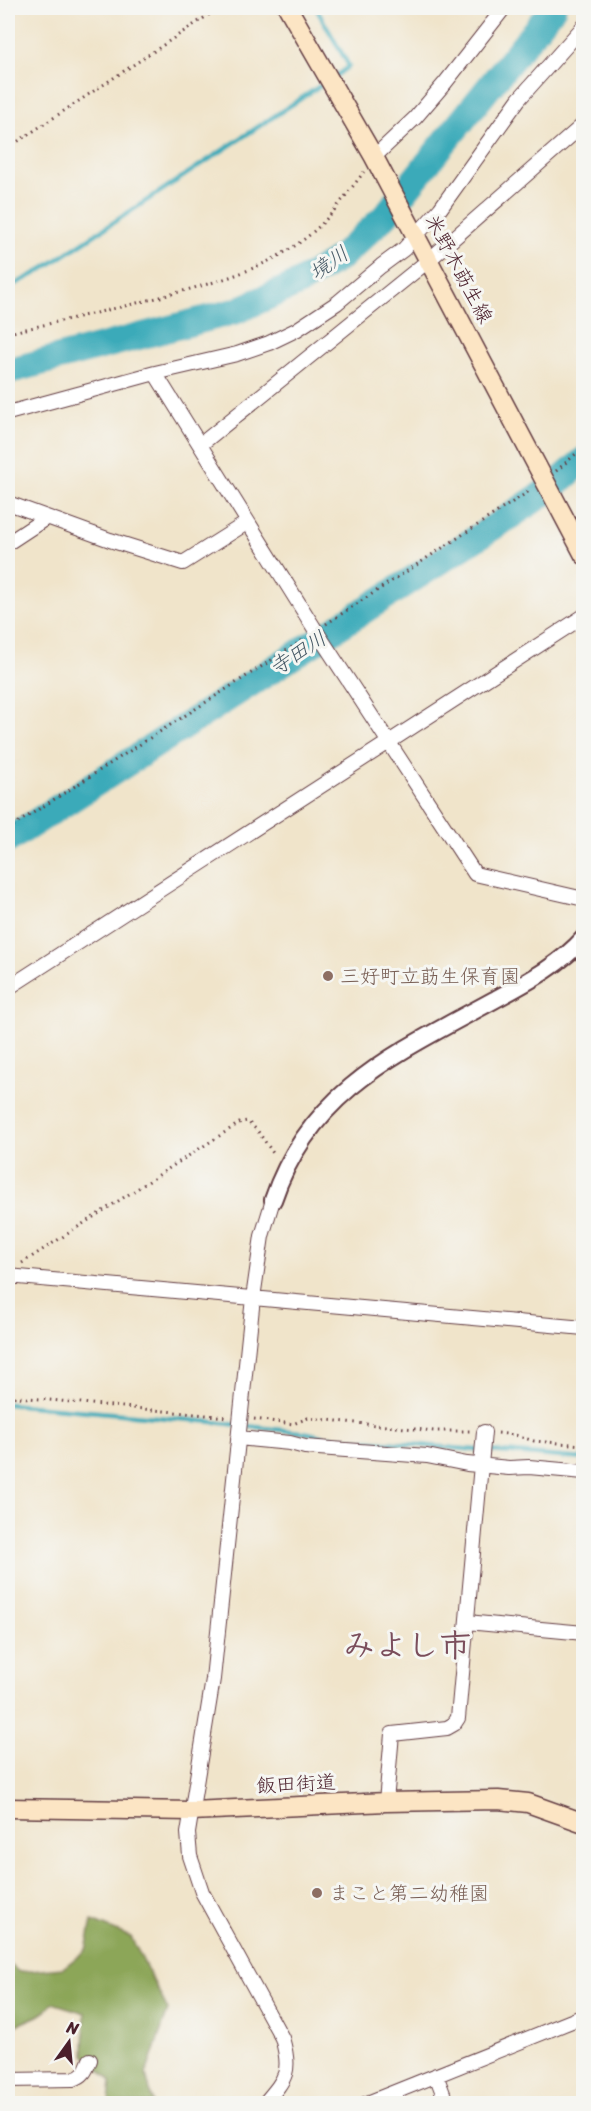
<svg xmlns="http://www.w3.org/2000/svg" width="591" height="2111" viewBox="0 0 591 2111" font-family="Sriracha,'Klee One',sans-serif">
	<rect width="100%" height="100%" fill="#f6f6f2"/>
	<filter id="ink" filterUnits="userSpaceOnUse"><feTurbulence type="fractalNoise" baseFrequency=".0167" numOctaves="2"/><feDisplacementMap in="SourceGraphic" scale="12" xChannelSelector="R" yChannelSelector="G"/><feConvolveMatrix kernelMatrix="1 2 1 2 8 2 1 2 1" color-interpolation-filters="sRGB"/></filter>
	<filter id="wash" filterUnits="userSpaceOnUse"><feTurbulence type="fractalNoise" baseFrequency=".008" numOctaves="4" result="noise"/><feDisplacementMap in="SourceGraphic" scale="24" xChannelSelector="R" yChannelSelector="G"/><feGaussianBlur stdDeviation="1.35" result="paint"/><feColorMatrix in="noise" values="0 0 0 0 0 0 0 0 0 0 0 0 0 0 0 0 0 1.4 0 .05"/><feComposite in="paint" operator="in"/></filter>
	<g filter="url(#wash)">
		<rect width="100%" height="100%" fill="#f0e4ca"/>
		<!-- forest -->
		<path fill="#8ca658" stroke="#6b6242" stroke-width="1.5" d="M 92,1921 L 131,1937 L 168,2010 L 146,2074 L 153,2103 L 109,2103 L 111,2081 L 84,2055 L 85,2013 L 53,2003 L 42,2014 L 8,2029 L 8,1963 L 19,1972 L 63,1968 L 86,1950 Z"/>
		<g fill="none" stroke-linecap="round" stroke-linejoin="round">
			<!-- stream -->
			<path stroke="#3baab9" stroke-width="4.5" d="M 316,8 L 349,66 L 333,78
				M 8,288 L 40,271 L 326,82
				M 8,1404 L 213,1422 L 308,1433 L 325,1437 L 584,1459"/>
			<!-- river -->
			<path stroke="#3baab9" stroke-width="27" d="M 8,371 L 236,311 L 299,283 L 340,258 L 385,216 L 553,8
				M 8,840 L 506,519 L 553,487 L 584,460"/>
		</g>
	</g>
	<g filter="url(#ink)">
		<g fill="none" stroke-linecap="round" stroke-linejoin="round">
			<!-- minor casing -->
			<g stroke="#633d43" stroke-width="16">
				<path id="minor" d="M 374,157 L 415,118 L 445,83 L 504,8
					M 155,373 L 316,631 L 475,874 L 584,899
					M 8,413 L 155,373 L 237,354 L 269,343 L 296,330 L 337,303 L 381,266 L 404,249 L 440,209 L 519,99 L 584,26
					M 200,445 L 429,260 L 584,124
					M 8,503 L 110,540 L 183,563 L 248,522
					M 8,543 L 46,518
					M 8,988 L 584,616
					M 8,1276 L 584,1328
					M 238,1438 L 290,1443 L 305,1447 L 427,1456 L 467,1464 L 509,1468 L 529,1467 L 584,1472
					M 467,1622 L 584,1633
					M 386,1802 L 392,1734 L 447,1728 L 454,1724 L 458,1718 L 484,1432
					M 436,2075 L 447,2104
					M 8,2080 L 73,2079 C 84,2076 86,2070 90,2060
					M 264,2104 C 286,2078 292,2072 282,2038 L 202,1892 L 190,1856 L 188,1833 L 213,1679 L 253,1298 L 262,1236 L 273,1200
					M 365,2104 L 584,2016"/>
			</g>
			<!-- tertiary casing -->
			<g stroke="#633d43" stroke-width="20">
				<path id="tertiary" d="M 273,1200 C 310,1090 399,1052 494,1000 C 525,983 559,966 584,938"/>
			</g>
			<!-- secondary casing -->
			<g stroke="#633d43" stroke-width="21">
				<path id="secondary" d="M 288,8 L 374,157 L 584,555
					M 8,1808 L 191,1811 L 386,1802 L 498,1800 L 528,1803 L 584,1823"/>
			</g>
			<!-- path -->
			<path stroke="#633d43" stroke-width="3" stroke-dasharray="1.5 4.5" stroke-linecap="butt" d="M 8,148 L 219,8
				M 8,333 C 61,321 115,309 168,295 C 216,282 263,270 303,240 C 328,222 345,196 364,172
				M 556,471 L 584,447
				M 326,624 L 531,490
				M 8,829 L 306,638
				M 22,1263 L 241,1122 L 247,1121 L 257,1130 L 275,1156
				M 8,1396 L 227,1417
				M 254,1419 L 293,1424 L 308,1418 L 434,1431 L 471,1431
				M 498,1433 L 515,1435 L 534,1441 L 584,1445"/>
			<!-- minor -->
			<use href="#minor" stroke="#fff" stroke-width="14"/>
			<!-- tertiary -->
			<use href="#tertiary" stroke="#fff" stroke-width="16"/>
			<!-- secondary -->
			<use href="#secondary" stroke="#fce5c4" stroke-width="18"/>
		</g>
	</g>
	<!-- markers -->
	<g fill="#8d6e63" stroke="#f6f6f2" stroke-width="2">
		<circle cx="328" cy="976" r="6"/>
		<circle cx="317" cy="1893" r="6"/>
	</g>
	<g text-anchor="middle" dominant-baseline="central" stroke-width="6" stroke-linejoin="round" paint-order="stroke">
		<!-- street labels -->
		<g font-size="20" fill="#4a1f2b" stroke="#f6f6f2">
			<text transform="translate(459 269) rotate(62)">米野木莇生線</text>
			<text transform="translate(296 1784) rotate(-3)">飯田街道</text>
		</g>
		<!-- education labels -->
		<g font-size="20" fill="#785e54" stroke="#f6f6f2" text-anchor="start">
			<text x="340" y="976">三好町立莇生保育園</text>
			<text x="329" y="1893">まこと第二幼稚園</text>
		</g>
		<!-- water labels -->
		<g font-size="21" font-style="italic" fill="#445764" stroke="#f6f6f2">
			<text transform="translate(329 263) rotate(-35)">境川</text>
			<text transform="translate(298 653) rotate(-33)">寺田川</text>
		</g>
		<!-- town labels -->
		<g font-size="32" font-weight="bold" fill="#7b4e5c" stroke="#f6f6f2">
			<text x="407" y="1645">みよし市</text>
		</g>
	</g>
	<!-- margin -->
	<rect width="591" height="2111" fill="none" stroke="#f6f6f2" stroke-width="30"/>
	<!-- north arrow -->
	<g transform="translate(69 2042) rotate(15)" stroke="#f6f6f2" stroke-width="4.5" paint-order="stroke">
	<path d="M0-4.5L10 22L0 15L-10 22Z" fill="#4a1f2b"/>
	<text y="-9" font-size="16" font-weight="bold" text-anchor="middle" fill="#4a1f2b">N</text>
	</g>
</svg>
